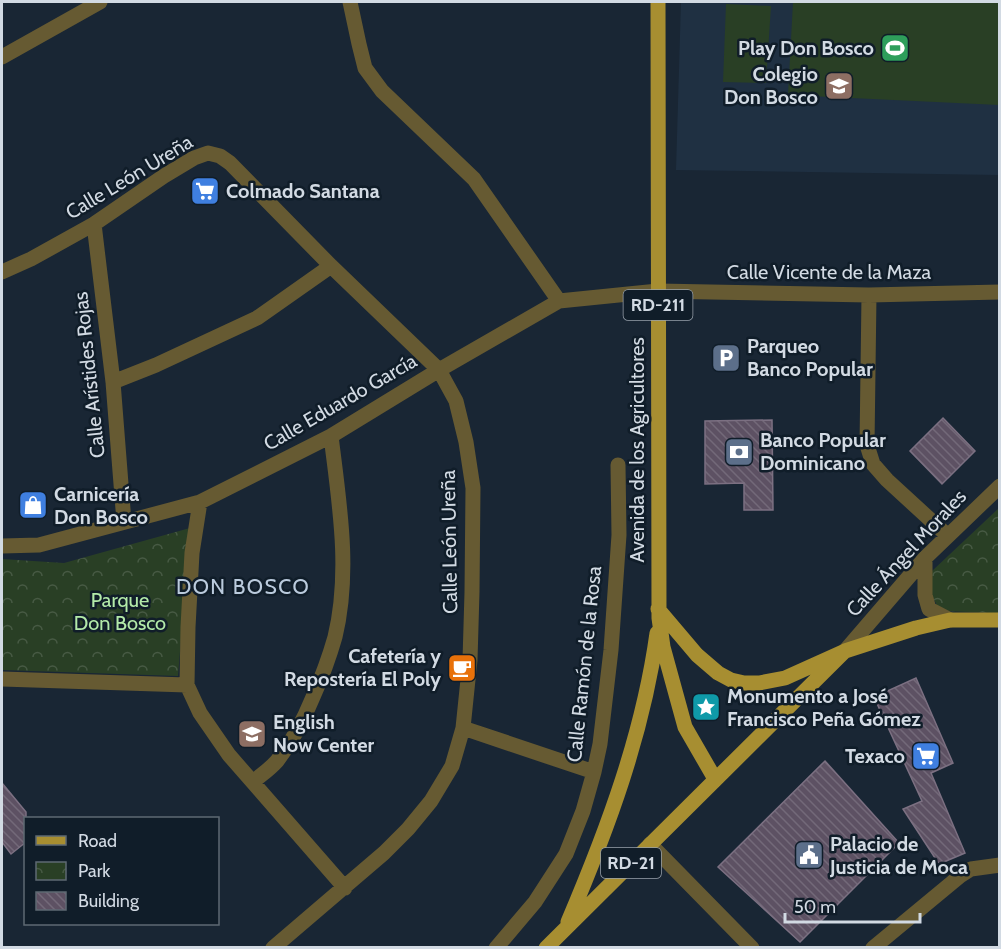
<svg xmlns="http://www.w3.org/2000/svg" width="1001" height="949" viewBox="0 0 1001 949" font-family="Cabin,sans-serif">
	<defs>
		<pattern id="park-crowns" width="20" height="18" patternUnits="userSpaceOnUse" patternTransform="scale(1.5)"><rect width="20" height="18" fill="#293f25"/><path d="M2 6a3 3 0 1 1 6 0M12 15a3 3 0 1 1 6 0" fill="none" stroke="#475a44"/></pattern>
		<pattern id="building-back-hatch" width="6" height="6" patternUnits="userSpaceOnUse" patternTransform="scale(1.5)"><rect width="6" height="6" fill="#5d5163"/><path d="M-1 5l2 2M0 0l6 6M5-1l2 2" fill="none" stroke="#736979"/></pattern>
	</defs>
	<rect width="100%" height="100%" fill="#192634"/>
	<!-- built -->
	<path fill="#1f3042" d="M 681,2 L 999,2 L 999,175 L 676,170 Z"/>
	<!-- park -->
	<path fill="url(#park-crowns)" d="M 999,508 L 999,613 L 940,611 L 930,592 L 932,571 Z
		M 190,528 L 178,676 L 2,670 L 2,559 L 64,563 Z"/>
	<!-- pitch -->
	<path fill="#293f25" d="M 793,2 L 999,2 L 999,105 L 788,95 Z
		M 726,4 L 771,6 L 766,83 L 723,82 Z"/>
	<!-- building -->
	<path fill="url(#building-back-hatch)" stroke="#7c7082" stroke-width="1.5" d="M 943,418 L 975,451 L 942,484 L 910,451 Z
		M 772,420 L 773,510 L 744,510 L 744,483 L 705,484 L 705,421 Z
		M 916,678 L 953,763 L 931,773 L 965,853 L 939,864 L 903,809 L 922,801 L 874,697 Z
		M 825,761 L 899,843 L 800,942 L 718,867 Z
		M 2,783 L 26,812 L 26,842 L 11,854 L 2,842 Z"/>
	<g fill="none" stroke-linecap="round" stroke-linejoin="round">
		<!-- minor -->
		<path stroke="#665a32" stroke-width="15" d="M 350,2 L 359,44 L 365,68 L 382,91 L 474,179 L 559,301
			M 2,57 L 100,2
			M 94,224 L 113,382 L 124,522
			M 2,272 L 31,259 L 94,224 L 164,176 L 194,158 L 208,153 L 220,156 L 230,163 L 331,266 L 439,370 L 456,401 L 466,442 L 473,488 L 472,592 L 470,660 L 463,728 L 452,766 L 431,801 L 408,829 L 384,853 L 273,948
			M 869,295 L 867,445 L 873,464 L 887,480 L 948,536
			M 113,382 L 156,365 L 257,318 L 331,266
			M 200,502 L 192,553 L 188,627 L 187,685 L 200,713 L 229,755 L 345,888
			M 2,546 L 39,545 L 200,502 L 331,436 L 439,370 L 559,301 L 658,291 L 869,295 L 1000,292
			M 925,558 L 925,595 L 929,609 L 950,620
			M 845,651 L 925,558 L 1000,486
			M 2,679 L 187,685
			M 463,728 L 594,772
			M 253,782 C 261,775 270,769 277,761 C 292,742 304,719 313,697 C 322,677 329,658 335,637 C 351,571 339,502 331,436
			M 650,844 L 752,948
			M 496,948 L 535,902 L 566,854 L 583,811 L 594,772 L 600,744 L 611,650 L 619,535 L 618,465
			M 873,948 L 960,876 L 971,869 L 1000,865"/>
		<!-- primary -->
		<path stroke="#a78e31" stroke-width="15" d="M 658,2 L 659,618 L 663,647 L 685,727 L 715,779
			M 658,609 L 697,655 L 718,673 L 731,680 L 744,683 L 759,683 L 785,678 L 845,651 L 916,628 L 950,620 L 1000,620
			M 568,922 C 608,828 643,734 657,633
			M 546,948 L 845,651"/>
	</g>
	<!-- icons -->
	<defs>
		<g id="stadium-square" transform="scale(1.5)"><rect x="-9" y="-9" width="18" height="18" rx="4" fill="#2e9e5b" stroke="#101d29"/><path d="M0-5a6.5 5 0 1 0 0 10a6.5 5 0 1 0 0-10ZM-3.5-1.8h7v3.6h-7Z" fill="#fff"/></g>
		<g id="school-square" transform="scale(1.5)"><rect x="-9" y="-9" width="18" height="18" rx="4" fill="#8d6e63" stroke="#101d29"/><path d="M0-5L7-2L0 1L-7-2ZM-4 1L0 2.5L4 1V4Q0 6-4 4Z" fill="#fff"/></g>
		<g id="supermarket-square" transform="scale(1.5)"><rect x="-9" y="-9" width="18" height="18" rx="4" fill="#3f7fe0" stroke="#101d29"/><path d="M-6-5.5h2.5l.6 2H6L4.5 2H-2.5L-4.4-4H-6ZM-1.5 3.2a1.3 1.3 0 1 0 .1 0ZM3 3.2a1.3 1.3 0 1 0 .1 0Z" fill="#fff"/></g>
		<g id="parking-square" transform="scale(1.5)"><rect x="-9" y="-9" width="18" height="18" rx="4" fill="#5c6f8a" stroke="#101d29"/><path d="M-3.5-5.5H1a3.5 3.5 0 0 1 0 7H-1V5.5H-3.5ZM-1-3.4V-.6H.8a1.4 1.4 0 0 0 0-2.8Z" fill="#fff"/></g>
		<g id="bank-square" transform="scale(1.5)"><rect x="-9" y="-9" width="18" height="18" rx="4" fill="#5c6f8a" stroke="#101d29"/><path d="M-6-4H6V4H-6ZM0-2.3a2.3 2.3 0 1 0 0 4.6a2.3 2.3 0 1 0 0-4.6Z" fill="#fff"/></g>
		<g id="shop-square" transform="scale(1.5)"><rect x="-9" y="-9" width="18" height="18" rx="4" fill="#3f7fe0" stroke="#101d29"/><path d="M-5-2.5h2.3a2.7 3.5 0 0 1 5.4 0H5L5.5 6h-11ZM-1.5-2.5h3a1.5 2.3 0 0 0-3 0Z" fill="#fff"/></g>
		<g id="cafe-square" transform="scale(1.5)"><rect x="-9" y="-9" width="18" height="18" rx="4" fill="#e8710a" stroke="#101d29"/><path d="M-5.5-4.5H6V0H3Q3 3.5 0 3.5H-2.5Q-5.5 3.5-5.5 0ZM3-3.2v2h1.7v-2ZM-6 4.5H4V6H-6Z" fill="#fff"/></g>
		<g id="sight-square" transform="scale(1.5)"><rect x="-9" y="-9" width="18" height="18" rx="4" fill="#0f9aa8" stroke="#101d29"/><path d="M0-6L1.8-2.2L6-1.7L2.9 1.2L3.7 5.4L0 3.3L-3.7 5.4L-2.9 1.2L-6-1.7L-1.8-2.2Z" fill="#fff"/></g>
		<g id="civic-square" transform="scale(1.5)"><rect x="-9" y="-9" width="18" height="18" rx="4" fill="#5c6f8a" stroke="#101d29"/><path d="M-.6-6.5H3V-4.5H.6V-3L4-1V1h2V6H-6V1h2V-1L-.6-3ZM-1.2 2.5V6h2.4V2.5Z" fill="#fff"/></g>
	</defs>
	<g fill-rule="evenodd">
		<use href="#stadium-square" x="895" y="48"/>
		<use href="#school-square" x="839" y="86"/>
		<use href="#supermarket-square" x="205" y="191"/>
		<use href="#parking-square" x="726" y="358"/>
		<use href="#bank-square" x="739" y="452"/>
		<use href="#shop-square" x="33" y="505"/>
		<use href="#cafe-square" x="462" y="668"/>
		<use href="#sight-square" x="706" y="707"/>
		<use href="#school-square" x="252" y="734"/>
		<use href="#supermarket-square" x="926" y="756"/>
		<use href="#civic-square" x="809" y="855"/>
	</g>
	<g text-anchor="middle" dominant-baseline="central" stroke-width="5" stroke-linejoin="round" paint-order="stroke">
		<!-- shield labels -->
		<g fill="#101d29" stroke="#98a1ab" stroke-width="1.5">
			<rect x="623.5" y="290" width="69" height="30" rx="4.5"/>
			<rect x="601" y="848" width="60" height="30" rx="4.5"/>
		</g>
		<g font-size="18" font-weight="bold" fill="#d2dae3">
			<text x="658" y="305">RD-211</text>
			<text x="631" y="863">RD-21</text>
		</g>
		<!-- poi labels -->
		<g font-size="20" font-weight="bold" fill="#d2dae3" stroke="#101d29" text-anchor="start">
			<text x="874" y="48" text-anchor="end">Play Don Bosco</text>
			<text x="818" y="74" text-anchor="end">Colegio<tspan x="818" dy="23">Don Bosco</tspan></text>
			<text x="226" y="191">Colmado Santana</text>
			<text x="747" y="346">Parqueo<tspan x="747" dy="23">Banco Popular</tspan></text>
			<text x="760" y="440">Banco Popular<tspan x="760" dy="23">Dominicano</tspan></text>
			<text x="54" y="494">Carnicería<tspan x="54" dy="23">Don Bosco</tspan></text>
			<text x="441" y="656" text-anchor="end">Cafetería y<tspan x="441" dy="23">Repostería El Poly</tspan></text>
			<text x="727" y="696">Monumento a José<tspan x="727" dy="23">Francisco Peña Gómez</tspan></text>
			<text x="273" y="722">English<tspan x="273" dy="23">Now Center</tspan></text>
			<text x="905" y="756" text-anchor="end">Texaco</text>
			<text x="830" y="844">Palacio de<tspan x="830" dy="23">Justicia de Moca</tspan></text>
		</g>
		<!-- street labels -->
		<g font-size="20" fill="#d2dae3" stroke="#101d29">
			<text transform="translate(129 177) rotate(-31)">Calle León Ureña</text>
			<text x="829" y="272">Calle Vicente de la Maza</text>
			<text transform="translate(89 375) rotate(-96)">Calle Arístides Rojas</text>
			<text transform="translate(340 402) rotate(-30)">Calle Eduardo García</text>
			<text transform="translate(637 450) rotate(-90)">Avenida de los Agricultores</text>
			<text transform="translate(449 542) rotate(-91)">Calle León Ureña</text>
			<text transform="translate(906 553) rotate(-47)">Calle Ángel Morales</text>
			<text transform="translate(584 664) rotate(-84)">Calle Ramón de la Rosa</text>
		</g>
		<!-- park labels -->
		<g font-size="20" fill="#b3eaa9" stroke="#101d29">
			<text x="120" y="600">Parque<tspan x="120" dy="23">Don Bosco</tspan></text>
		</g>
		<!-- neighbourhood labels -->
		<g font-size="21" letter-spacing="1.5" fill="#bbcbdd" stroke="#101d29">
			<text x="243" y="586">DON BOSCO</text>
		</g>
	</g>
	<!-- border -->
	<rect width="1001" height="949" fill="none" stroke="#d2dae3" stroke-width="6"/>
	<!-- legend -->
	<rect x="24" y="817" width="195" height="108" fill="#101d29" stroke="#5e6973" stroke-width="1.5"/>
	<rect x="36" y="836" width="30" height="9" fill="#a78e31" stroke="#5e6973" stroke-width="1.5"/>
	<text x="78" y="847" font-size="18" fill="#d2dae3">Road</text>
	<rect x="36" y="862" width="30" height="18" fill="url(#park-crowns)" stroke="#5e6973" stroke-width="1.5"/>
	<text x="78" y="877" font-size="18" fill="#d2dae3">Park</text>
	<rect x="36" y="892" width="30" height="18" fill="url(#building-back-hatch)" stroke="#5e6973" stroke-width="1.5"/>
	<text x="78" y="907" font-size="18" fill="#d2dae3">Building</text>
	<!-- scale -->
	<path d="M785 913v9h135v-9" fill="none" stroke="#d2dae3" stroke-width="3"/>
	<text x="794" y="913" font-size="18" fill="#d2dae3" stroke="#101d29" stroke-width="4.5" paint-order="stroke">50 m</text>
</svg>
